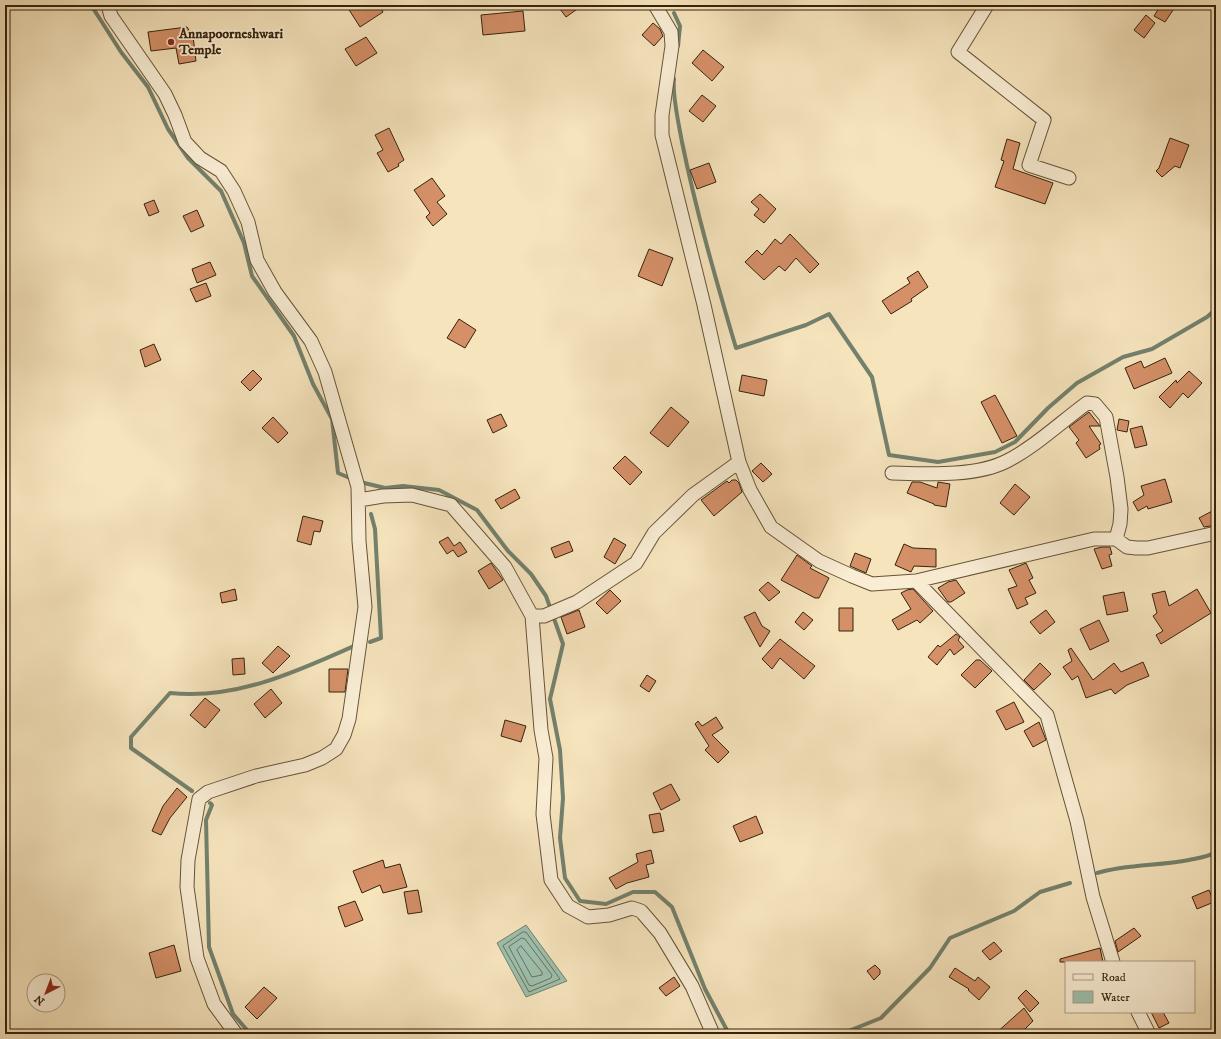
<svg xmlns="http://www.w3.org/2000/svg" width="1221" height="1039" viewBox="0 0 1221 1039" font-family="'IM FELL DW Pica',serif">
	<rect width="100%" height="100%" fill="#f6e4bd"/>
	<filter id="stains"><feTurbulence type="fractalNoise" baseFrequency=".005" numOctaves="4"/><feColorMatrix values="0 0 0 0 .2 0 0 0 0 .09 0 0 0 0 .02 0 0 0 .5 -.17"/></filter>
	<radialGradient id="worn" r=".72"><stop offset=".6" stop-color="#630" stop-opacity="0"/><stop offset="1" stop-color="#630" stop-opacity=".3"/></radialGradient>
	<!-- water -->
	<path fill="#9dbfad" stroke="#73816d" d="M 526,925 L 567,981 L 526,997 L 497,943 Z"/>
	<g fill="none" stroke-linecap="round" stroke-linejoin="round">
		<!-- shore -->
		<path stroke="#69715c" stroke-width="1" d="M 523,932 L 526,932 L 560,979 L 529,992 L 503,946 Z
			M 522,938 L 525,939 L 552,975 L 551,978 L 532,986 L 529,985 L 509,947 Z
			M 521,946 L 542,972 L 542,975 L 532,977 L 517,950 Z"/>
		<!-- stream -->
		<path stroke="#73816d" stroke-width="4" d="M 91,5 L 121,52 L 148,87 L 168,129 L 188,158 L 221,191 L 244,243 L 252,276 L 294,336 L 313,384 L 332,419 L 338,473 L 352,479
			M 674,13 L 680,26 L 678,46
			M 674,79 C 672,95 679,125 682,142 C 696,211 716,280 736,348 L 806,325 L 829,314 L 872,377 L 889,455 L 938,462 L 995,452 L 1015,442 L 1048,408 L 1077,383 L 1123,357 L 1152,349 L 1207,317 L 1216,309
			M 360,482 L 385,488 L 403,486 L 439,490 L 477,510 L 508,551 L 531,574 L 546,596 L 563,644 L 550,699 L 560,750 L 563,798 L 560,838 L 565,878 L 580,901 L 606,904 L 633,892 L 655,892 L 672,907 L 705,989 L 729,1034
			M 370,642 L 381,638 L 375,529 L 371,514
			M 192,791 L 131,748 L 131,737 L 170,693 C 235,700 296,672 354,646
			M 210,803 L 212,805 L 206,820 L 209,947 L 233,1014 L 247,1030 L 248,1034
			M 1097,873 C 1127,864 1159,866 1189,860 C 1199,858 1208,857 1216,852
			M 841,1034 L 881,1018 L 930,968 L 950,938 L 1014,911 L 1040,892 L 1070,883"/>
	</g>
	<!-- building -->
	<path fill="#d59068" stroke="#35230c" d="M 346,5 L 379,5 L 383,12 L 360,27 Z
		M 557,5 L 583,5 L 566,17 Z
		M 1161,5 L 1165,5 L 1173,10 L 1165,22 L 1154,16 Z
		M 523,11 L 525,31 L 483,35 L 481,15 Z
		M 1146,15 L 1155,23 L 1144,38 L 1134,30 Z
		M 653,23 L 660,29 L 663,36 L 654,46 L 642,35 Z
		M 187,27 L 193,36 L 196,61 L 179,64 L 176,48 L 151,51 L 148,32 Z
		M 366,37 L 377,53 L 356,66 L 345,49 Z
		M 703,50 L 724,67 L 712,81 L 692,63 Z
		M 702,95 L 716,106 L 703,122 L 689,111 Z
		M 389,128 L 404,160 L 398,164 L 399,166 L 388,172 L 377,153 L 383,150 L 375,135 Z
		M 1170,138 L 1189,145 L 1180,168 L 1175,166 L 1162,177 L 1156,171 L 1159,168 Z
		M 1007,139 L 1020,143 L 1013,169 L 1053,183 L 1045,204 L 995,187 L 1004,161 L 1001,160 Z
		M 709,163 L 716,182 L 697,189 L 690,170 Z
		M 432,178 L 445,196 L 437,202 L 447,214 L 433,226 L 426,217 L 430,213 L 414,190 Z
		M 760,194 L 776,209 L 764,223 L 754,215 L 759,209 L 751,202 Z
		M 154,200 L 159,212 L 149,216 L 144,204 Z
		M 197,210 L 204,226 L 191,232 L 183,216 Z
		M 790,234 L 819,264 L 810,273 L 796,258 L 785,271 L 779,266 L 764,280 L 745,262 L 757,250 L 762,255 L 775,239 L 781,244 Z
		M 649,249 L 673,258 L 662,286 L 638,276 Z
		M 210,262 L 216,275 L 197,283 L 192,269 Z
		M 918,271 L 928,287 L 911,299 L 912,301 L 891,314 L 882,301 L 910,283 L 907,278 Z
		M 206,283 L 211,296 L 196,302 L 190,289 Z
		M 459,319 L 476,330 L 465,348 L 447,338 Z
		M 154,344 L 161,360 L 145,367 L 140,350 Z
		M 1165,358 L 1172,373 L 1134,389 L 1125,368 L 1141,361 L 1144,368 Z
		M 253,370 L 262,379 L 250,391 L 241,382 Z
		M 1189,371 L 1202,383 L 1188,398 L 1183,393 L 1170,408 L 1159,397 L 1176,380 L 1177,383 Z
		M 742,375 L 767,380 L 764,396 L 739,391 Z
		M 995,395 L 1017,436 L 1002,443 L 981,402 Z
		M 671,407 L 689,422 L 668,447 L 650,433 Z
		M 1089,412 L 1100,426 L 1089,426 L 1101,444 L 1099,445 L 1100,449 L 1086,458 L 1076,443 L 1079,440 L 1069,427 Z
		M 501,414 L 507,426 L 493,433 L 487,420 Z
		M 273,417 L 288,433 L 278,443 L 262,428 Z
		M 1119,419 L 1129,421 L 1127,432 L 1117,430 Z
		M 1142,426 L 1147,445 L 1135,448 L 1130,429 Z
		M 625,456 L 642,472 L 630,485 L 613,468 Z
		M 761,463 L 772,474 L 763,482 L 752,471 Z
		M 1165,479 L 1172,502 L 1148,509 L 1147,506 L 1138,511 L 1133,502 L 1144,495 L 1141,486 Z
		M 732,480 L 736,480 L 739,483 L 742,492 L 714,516 L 701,500 L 727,481 L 729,483 Z
		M 912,482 L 920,482 L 937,488 L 938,482 L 950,484 L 946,507 L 934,505 L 934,504 L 907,493 Z
		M 1015,484 L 1030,497 L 1014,515 L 1000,503 Z
		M 515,489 L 520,498 L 501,509 L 495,500 Z
		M 1216,509 L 1216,525 L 1204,527 L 1199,518 Z
		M 303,516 L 323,521 L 320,532 L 314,531 L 311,545 L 297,541 Z
		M 448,537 L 454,546 L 460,542 L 467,552 L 458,557 L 453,550 L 447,554 L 439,542 Z
		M 614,538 L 626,545 L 615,564 L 604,557 Z
		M 569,541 L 573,551 L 555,558 L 551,548 Z
		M 904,544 L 913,548 L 936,549 L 936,567 L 914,566 L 911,572 L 895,565 Z
		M 1102,547 L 1110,547 L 1112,554 L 1109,555 L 1112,566 L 1102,569 L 1094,549 Z
		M 855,553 L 871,559 L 866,573 L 850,566 Z
		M 797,555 L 812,566 L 810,568 L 829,578 L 819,598 L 815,598 L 781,580 Z
		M 491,563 L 503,580 L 489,589 L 478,571 Z
		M 1026,563 L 1033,578 L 1029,580 L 1036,593 L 1025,598 L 1028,604 L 1017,609 L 1008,589 L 1017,586 L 1009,570 Z
		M 956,580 L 965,593 L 951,602 L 948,602 L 938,588 L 948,582 Z
		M 768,582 L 780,592 L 769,601 L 759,590 Z
		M 235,589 L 237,600 L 222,603 L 220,593 Z
		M 913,589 L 933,611 L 920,623 L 917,620 L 898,630 L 892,620 L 911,609 L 901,593 L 907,590 Z
		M 1197,589 L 1211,613 L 1161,644 L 1156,635 L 1163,631 L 1153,616 L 1157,613 L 1152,594 L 1165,591 L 1169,606 Z
		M 610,590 L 621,601 L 607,614 L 596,603 Z
		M 1124,592 L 1128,611 L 1107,615 L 1103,596 Z
		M 839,608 L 853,608 L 853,631 L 839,631 Z
		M 579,610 L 585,627 L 567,634 L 561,617 Z
		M 1046,610 L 1055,622 L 1040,634 L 1030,622 Z
		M 755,612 L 762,626 L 770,631 L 760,647 L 744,617 Z
		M 803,612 L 813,620 L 804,630 L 795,622 Z
		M 1099,620 L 1109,641 L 1090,650 L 1080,629 Z
		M 956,634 L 960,637 L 958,640 L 964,647 L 954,655 L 950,649 L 937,665 L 928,657 L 938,645 L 940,647 Z
		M 780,639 L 815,666 L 804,679 L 780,658 L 772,669 L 762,659 Z
		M 278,646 L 290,656 L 273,673 L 262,663 Z
		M 1071,648 L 1093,680 L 1114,663 L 1121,672 L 1143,662 L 1149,676 L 1127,685 L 1115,694 L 1111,689 L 1086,698 L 1078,676 L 1072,680 L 1063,667 L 1072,661 L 1068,650 Z
		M 244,658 L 245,674 L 233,675 L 232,659 Z
		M 976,660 L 980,660 L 992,671 L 975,688 L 961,675 Z
		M 1040,663 L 1051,674 L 1034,690 L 1024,680 Z
		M 329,669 L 348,669 L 345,692 L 329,692 Z
		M 647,675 L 656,681 L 649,692 L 640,686 Z
		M 271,689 L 282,703 L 265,718 L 254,704 Z
		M 205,698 L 220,710 L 205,728 L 190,715 Z
		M 1014,702 L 1024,722 L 1006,730 L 996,711 Z
		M 716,717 L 723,728 L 712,735 L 729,752 L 718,763 L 705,750 L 709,746 L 695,724 L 698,721 L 702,726 Z
		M 505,720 L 526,726 L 521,742 L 501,736 Z
		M 1039,722 L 1046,740 L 1033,747 L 1024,731 Z
		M 671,784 L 680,800 L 661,810 L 653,793 Z
		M 177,788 L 187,797 L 170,818 L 161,835 L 152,831 L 163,806 Z
		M 660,813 L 664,831 L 653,833 L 649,815 Z
		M 756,816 L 763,833 L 740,842 L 733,826 Z
		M 651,850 L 654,863 L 646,865 L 649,877 L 627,883 L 616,889 L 609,878 L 638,862 L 636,854 Z
		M 383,860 L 385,868 L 400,864 L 407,887 L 383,893 L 380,885 L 362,893 L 353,871 Z
		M 418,890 L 422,912 L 408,914 L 404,892 Z
		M 1209,890 L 1214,902 L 1197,909 L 1192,897 Z
		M 355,901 L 363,920 L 345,927 L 338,907 Z
		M 1134,928 L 1141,936 L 1118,952 L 1115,941 Z
		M 994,942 L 1002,951 L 990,960 L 982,951 Z
		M 174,945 L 181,971 L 156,978 L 149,953 Z
		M 1100,948 L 1103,962 L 1060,962 L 1060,959 Z
		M 875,965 L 880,970 L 880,974 L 874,980 L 867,971 Z
		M 955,968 L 975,981 L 978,977 L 990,987 L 979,1000 L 968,990 L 969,989 L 949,977 Z
		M 674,977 L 680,986 L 666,996 L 659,988 Z
		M 264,987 L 277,998 L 257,1019 L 245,1007 Z
		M 1026,990 L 1039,1003 L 1030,1012 L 1018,998 Z
		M 1024,1008 L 1033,1021 L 1020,1034 L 995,1034 Z
		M 1151,1012 L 1163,1012 L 1169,1023 L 1159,1028 Z"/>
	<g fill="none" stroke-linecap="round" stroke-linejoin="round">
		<!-- minor casing -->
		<g stroke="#655338" stroke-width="15">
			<path id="minor" d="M 108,5 L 111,16 L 165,94 L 175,115 L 185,142 L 200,158 L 221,171 L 234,191 L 248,222 L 257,260 L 275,292 L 311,341 L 325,372 L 358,487 L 359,541 L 365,607 L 349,719 L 344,735 L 336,749 L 322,758 L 305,765 L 256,776 L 208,792 L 199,799 L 188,860 L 187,887 L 197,958 L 214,1004 L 236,1034
				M 655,5 L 671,32 L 672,46 L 662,115 L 662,135 L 704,305 L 739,462 L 750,490 L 771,527 L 819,561 L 852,576 L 872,584 L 916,581 L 1047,715 L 1077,821 L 1093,897 L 1113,962
				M 987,5 L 958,52 L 1044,120 L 1029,165 L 1069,178
				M 892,473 C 927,474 976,477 1007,461 C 1036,446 1061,422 1087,403 L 1095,404 L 1106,417 L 1117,477 L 1121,509 L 1120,524 L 1116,539
				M 359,500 L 383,496 L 412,495 L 451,505 L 505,567 L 532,616 L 541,730 L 546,758 L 543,814 L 551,880 L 568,906 L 588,917 L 609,915 L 632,908 L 641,911 L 660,933 L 692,986 L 713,1034
				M 916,581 L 1094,539 L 1116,539 L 1127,547 L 1136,548 L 1148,548 L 1216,533
				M 532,616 L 544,616 L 577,602 L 636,563 L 654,533 L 693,495 L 739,462
				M 1138,1012 L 1149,1034"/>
		</g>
		<!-- minor -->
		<use href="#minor" stroke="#f9edd4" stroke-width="13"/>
	</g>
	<!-- markers -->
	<circle fill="#8f2418" stroke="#f9edd4" stroke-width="1.5" cx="171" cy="42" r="4"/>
	<g text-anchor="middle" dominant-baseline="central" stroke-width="3.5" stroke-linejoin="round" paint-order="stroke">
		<!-- poi labels -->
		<g font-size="14" font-weight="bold" fill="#35230c" stroke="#f9edd4" text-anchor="start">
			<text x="179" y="34">Annapoorneshwari<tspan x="179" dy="16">Temple</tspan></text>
		</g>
	</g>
	<!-- margin -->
	<rect width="1221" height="1039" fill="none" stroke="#f6e4bd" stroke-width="20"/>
	<rect x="6" y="6" width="1209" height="1027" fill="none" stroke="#35230c" stroke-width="2"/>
	<rect x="10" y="10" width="1201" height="1019" fill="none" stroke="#35230c"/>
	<!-- legend -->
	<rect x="1065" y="961" width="130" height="52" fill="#f9edd4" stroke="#ab9c84"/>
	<rect x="1073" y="974" width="20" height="6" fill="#f9edd4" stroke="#ab9c84"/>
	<text x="1101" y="981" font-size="12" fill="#35230c">Road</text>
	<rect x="1073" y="991" width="20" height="12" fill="#9dbfad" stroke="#ab9c84"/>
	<text x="1101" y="1001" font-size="12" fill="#35230c">Water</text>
	<!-- north arrow -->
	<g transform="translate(46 993) rotate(222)"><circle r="19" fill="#f9edd4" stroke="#ab9c84"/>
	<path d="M0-3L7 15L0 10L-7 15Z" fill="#8f2418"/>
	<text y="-6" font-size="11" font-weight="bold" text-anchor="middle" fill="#35230c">N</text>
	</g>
	<rect width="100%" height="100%" filter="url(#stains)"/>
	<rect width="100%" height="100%" fill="url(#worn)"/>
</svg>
